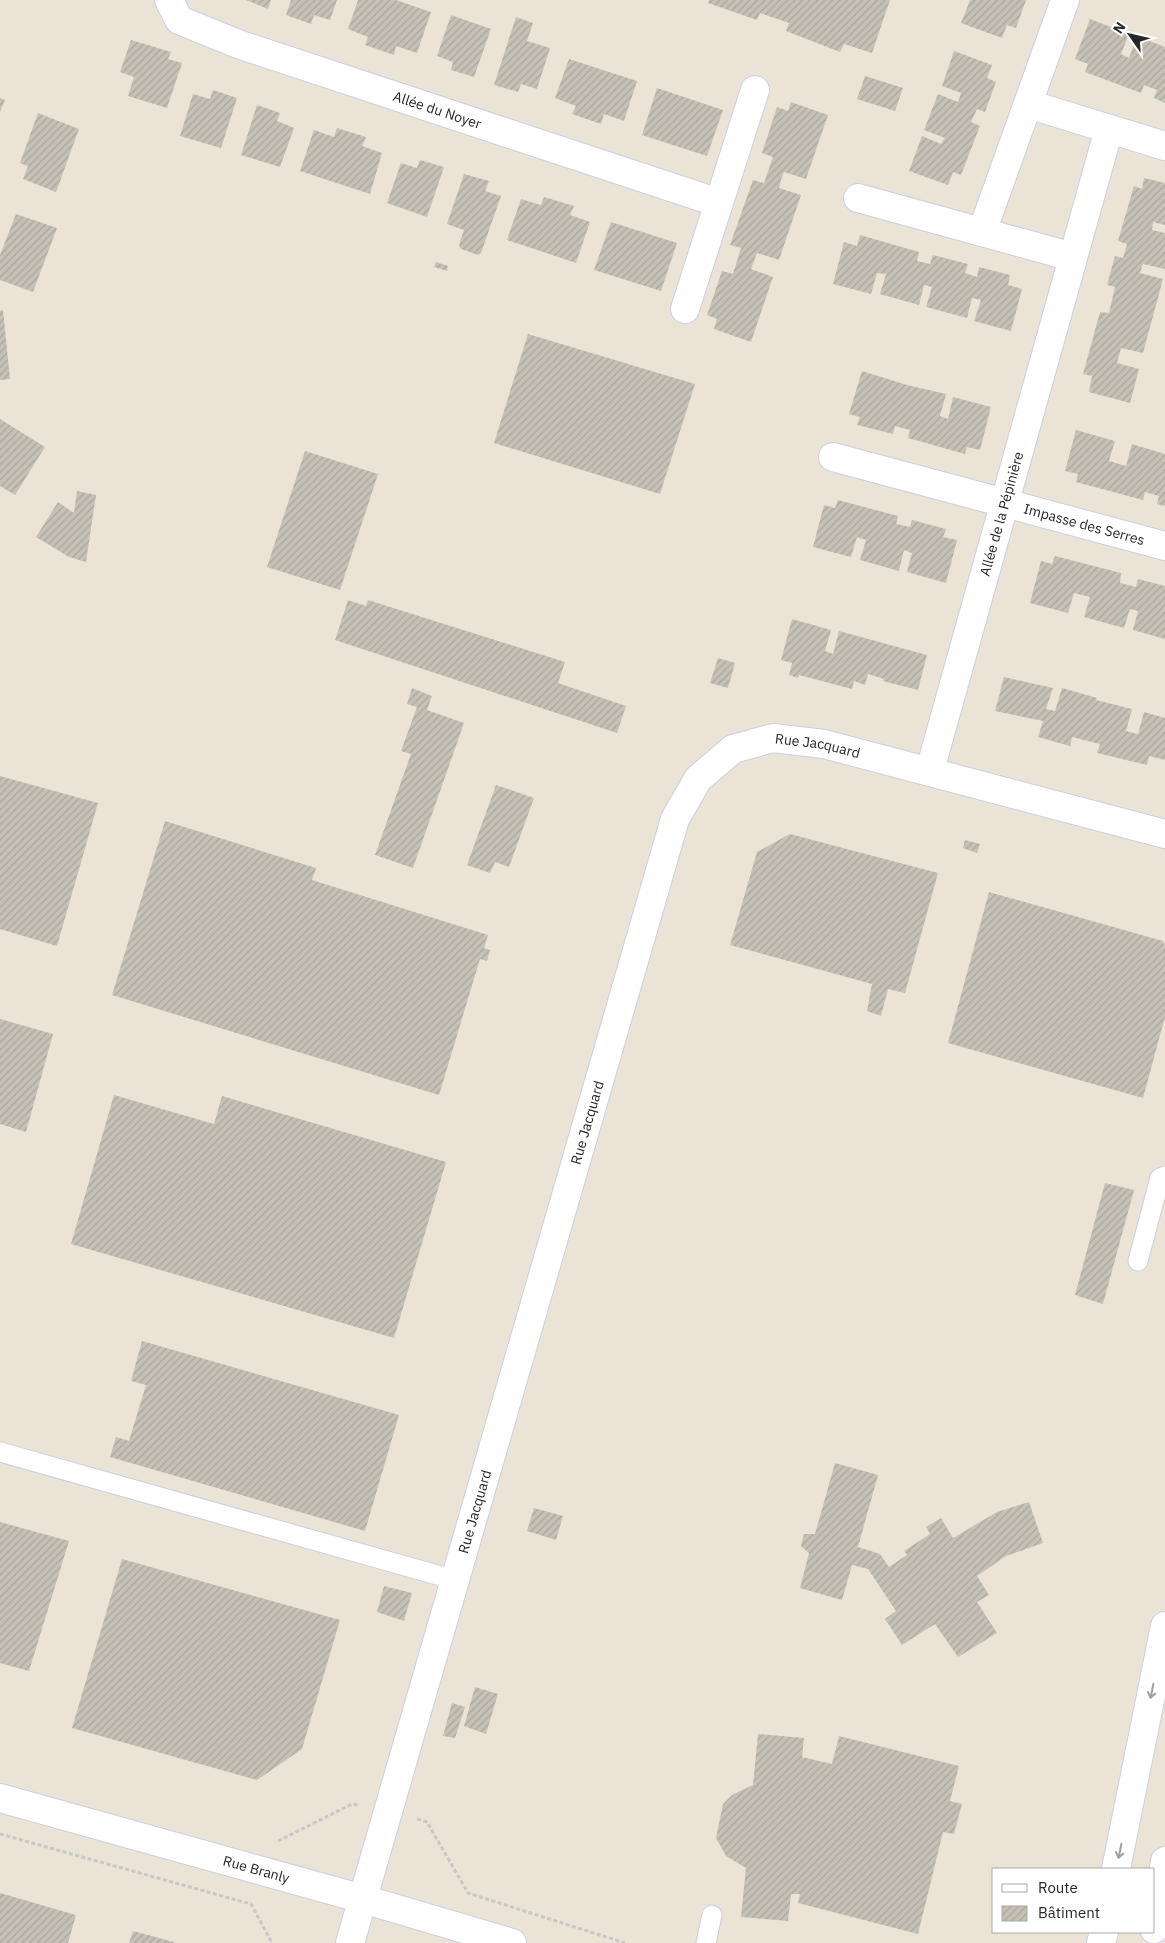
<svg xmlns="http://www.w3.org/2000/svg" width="1165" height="1943" viewBox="0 0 1165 1943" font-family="'IBM Plex Sans',sans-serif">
	<defs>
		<pattern id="building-hatch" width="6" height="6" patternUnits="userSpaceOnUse" patternTransform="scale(1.25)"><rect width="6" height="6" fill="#c6c1b7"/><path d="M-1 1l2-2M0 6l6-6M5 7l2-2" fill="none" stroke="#aaa69d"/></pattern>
	</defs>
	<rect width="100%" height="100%" fill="#ebe4d6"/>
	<!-- building -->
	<path fill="url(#building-hatch)" d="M 246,0 L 271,0 L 268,9 Z
		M 291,0 L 337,0 L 330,20 L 314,15 L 311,24 L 286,15 Z
		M 358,0 L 396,0 L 431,12 L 417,53 L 396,46 L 394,55 L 365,45 L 368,37 L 348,29 Z
		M 709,0 L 890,0 L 872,53 L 844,44 L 840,52 L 786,31 L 789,23 L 760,13 L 757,20 L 708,3 Z
		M 970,0 L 1026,0 L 1016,28 L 1007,25 L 1002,38 L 961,23 Z
		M 451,15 L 491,29 L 474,77 L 451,70 L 453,62 L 437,56 Z
		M 516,17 L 533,23 L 527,41 L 550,48 L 537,89 L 521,84 L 518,92 L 494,85 Z
		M 1090,19 L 1129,34 L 1121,54 L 1129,58 L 1137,36 L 1165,47 L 1165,103 L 1154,98 L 1157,90 L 1144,85 L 1141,93 L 1085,72 L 1088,64 L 1075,59 Z
		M 131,40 L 171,52 L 168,59 L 182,63 L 167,108 L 128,96 L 134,77 L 120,72 Z
		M 954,51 L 992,65 L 987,78 L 996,82 L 985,112 L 977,109 L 971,122 L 980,126 L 961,175 L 953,172 L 948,185 L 909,171 L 922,136 L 941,144 L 945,138 L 924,130 L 938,94 L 958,102 L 961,93 L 942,86 Z
		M 569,59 L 637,81 L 624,121 L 604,114 L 601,124 L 572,114 L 576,106 L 555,98 Z
		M 865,76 L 903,88 L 895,111 L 857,99 Z
		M 657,88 L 723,110 L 707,156 L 642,135 Z
		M 213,90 L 237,98 L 221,148 L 180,136 L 193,94 L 210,99 Z
		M 0,98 L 5,100 L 0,112 Z
		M 791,102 L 828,115 L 806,179 L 784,172 L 781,180 L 779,188 L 801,195 L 779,260 L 757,253 L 751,269 L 773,277 L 751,342 L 714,329 L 717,319 L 707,315 L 722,271 L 733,274 L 741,248 L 730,245 L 753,180 L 764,183 L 773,157 L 762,153 L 777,107 L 788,111 Z
		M 257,105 L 280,113 L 277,121 L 294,128 L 280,167 L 241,155 Z
		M 38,113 L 79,129 L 56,192 L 23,179 L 28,166 L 20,163 Z
		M 337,128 L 366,137 L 362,146 L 382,153 L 370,194 L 300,171 L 314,130 L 334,137 Z
		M 420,160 L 444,167 L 427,217 L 387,203 L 401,163 L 417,168 Z
		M 464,174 L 489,181 L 485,191 L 501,196 L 481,253 L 478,255 L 461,249 L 459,245 L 464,230 L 447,224 Z
		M 1144,178 L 1165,183 L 1165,225 L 1153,222 L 1152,230 L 1165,233 L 1165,269 L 1143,264 L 1140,273 L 1163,279 L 1143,353 L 1121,348 L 1117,363 L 1139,369 L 1130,403 L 1089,392 L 1092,376 L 1083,374 L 1100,312 L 1109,313 L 1115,287 L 1107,285 L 1115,256 L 1123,258 L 1127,244 L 1118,241 L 1134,186 L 1142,189 Z
		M 544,197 L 574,206 L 570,215 L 590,222 L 576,263 L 507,240 L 521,199 L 541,205 Z
		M 16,214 L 57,228 L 33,292 L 0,280 L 0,255 Z
		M 611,222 L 677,243 L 661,291 L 594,270 Z
		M 860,235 L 919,252 L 917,261 L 930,264 L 933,255 L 968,264 L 965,273 L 977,277 L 979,267 L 1010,275 L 1008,285 L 1022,289 L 1011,331 L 974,321 L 981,300 L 972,298 L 967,318 L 926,307 L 932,287 L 924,285 L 919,305 L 880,294 L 886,274 L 877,273 L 871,294 L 833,284 L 844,242 L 857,246 Z
		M 436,262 L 448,266 L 447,271 L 434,267 Z
		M 3,310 L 10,379 L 0,380 L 0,311 Z
		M 528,334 L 695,384 L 660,494 L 494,443 Z
		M 862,371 L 907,385 L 946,394 L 940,416 L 948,419 L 953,397 L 991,407 L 980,450 L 967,447 L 965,454 L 908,438 L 910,430 L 895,426 L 893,434 L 857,425 L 860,417 L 849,414 Z
		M 0,419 L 45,447 L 15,495 L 0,486 Z
		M 1076,430 L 1115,441 L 1109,461 L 1126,466 L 1132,444 L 1165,454 L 1165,506 L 1157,504 L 1159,496 L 1145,492 L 1143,500 L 1076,482 L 1078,474 L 1065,471 Z
		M 305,451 L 378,474 L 340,590 L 267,567 Z
		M 77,491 L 96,495 L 86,562 L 69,557 L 36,537 L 58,502 L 74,513 Z
		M 838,500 L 898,516 L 896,524 L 910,527 L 912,520 L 946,529 L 943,537 L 957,540 L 946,583 L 907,572 L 912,553 L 904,550 L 899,571 L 860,560 L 866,540 L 857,537 L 851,557 L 813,547 L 824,505 L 835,508 Z
		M 1055,556 L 1121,573 L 1120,583 L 1136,587 L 1138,579 L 1165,586 L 1165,639 L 1133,630 L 1138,611 L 1130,609 L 1124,628 L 1084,617 L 1090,597 L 1074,593 L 1068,613 L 1030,603 L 1041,561 L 1052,564 Z
		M 348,600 L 366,606 L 368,600 L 565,662 L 558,683 L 626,706 L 617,733 L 335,640 Z
		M 792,619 L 831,630 L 825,651 L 833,654 L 839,631 L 927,655 L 918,690 L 883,681 L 884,679 L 868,674 L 865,685 L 854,681 L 852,689 L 799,675 L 798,678 L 789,675 L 792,663 L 781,660 Z
		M 718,658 L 735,663 L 728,688 L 710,683 Z
		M 1004,677 L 1053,688 L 1046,709 L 1055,711 L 1062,688 L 1097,698 L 1096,700 L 1132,709 L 1126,731 L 1138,734 L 1144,712 L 1165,718 L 1165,760 L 1149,756 L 1147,765 L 1097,753 L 1100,744 L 1072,737 L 1070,746 L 1038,737 L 1043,721 L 995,711 Z
		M 412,688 L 432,696 L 427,710 L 464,723 L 413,868 L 375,855 L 411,754 L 401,751 L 417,707 L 407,704 Z
		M 0,776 L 98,803 L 57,946 L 0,929 Z
		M 496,785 L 534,798 L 509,867 L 495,862 L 490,873 L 467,865 Z
		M 165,821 L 316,868 L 312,880 L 488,935 L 484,948 L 490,950 L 487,961 L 480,959 L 439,1095 L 112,995 Z
		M 790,834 L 938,873 L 905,993 L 888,989 L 881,1016 L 867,1011 L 872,984 L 730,945 L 757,852 Z
		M 965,840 L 980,844 L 977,853 L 963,848 Z
		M 989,892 L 1163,941 L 1165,946 L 1165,1017 L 1143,1098 L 948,1043 Z
		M 0,1019 L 53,1034 L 26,1132 L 0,1124 Z
		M 114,1095 L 214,1124 L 222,1096 L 446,1162 L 394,1338 L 71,1244 Z
		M 1105,1183 L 1134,1190 L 1103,1304 L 1075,1295 Z
		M 142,1341 L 399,1415 L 365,1531 L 110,1457 L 116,1437 L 129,1441 L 146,1385 L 131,1381 Z
		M 835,1463 L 878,1475 L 858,1547 L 880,1554 L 889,1567 L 907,1555 L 904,1551 L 930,1534 L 926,1527 L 941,1518 L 953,1538 L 997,1512 L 1029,1502 L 1043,1543 L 1006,1556 L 977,1576 L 989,1595 L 977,1602 L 997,1633 L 958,1657 L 935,1624 L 902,1645 L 885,1619 L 896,1611 L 868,1569 L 852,1565 L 842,1600 L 800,1588 L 809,1553 L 801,1546 L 804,1534 L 815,1534 Z
		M 534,1508 L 563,1516 L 556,1540 L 527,1531 Z
		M 0,1522 L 69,1541 L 29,1671 L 0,1663 Z
		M 122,1559 L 340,1620 L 302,1749 L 257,1780 L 72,1728 Z
		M 384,1586 L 412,1593 L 404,1621 L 377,1612 Z
		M 475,1687 L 498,1694 L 486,1734 L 464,1726 Z
		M 452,1703 L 465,1707 L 455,1738 L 443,1736 Z
		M 758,1734 L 804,1738 L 802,1757 L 832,1764 L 839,1736 L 959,1766 L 950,1801 L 962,1804 L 954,1834 L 943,1832 L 918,1934 L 798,1903 L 800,1894 L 791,1894 L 788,1921 L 741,1917 L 746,1868 L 726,1856 L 716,1838 L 723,1804 L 732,1795 L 753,1785 Z
		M 0,1893 L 76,1915 L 68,1943 L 0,1943 Z
		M 133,1931 L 174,1942 L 174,1943 L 129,1943 Z"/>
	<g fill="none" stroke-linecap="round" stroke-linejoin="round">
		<!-- service casing -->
		<g stroke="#cccee2" stroke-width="21">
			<path id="service" d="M 1138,1261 L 1160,1178 L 1165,1176
				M 0,1452 L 455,1580
				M 706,1943 L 712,1915"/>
		</g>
		<!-- minor casing -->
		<g stroke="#cccee2" stroke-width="30">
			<g id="minor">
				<path id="s1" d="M 169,0 L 179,20 L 238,44 L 719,203"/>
				<path d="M 1028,104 L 1165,146"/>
				<path d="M 858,198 L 1073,257"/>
				<path d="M 982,232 L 1065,0"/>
				<path d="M 685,309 L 755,90"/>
				<path id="s2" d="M 833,457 L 1165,546"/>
				<path id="s3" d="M 930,770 L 1109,129"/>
				<path id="s4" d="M 0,1798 L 363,1899 L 512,1943"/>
				<path id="s5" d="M 350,1943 L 675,819 L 698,779 L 733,749 L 773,738 L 824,744 L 1165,834"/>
			</g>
		</g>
		<!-- secondary casing -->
		<g stroke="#cccee2" stroke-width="30">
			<path id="secondary" d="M 1116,1869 L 1165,1626
				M 1154,1929 L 1165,1861
				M 1101,1943 L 1104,1932"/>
		</g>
		<!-- path -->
		<path stroke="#c7c7c7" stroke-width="3" stroke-dasharray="4 2.5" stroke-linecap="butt" d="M 417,1819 L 427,1822 L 468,1893 L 625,1943
			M 0,1834 L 251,1904 L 272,1943
			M 278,1841 L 352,1804 L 358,1805"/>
		<!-- service -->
		<use href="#service" stroke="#fff" stroke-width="19"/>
		<!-- minor -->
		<use href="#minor" stroke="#fff" stroke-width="28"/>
		<!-- secondary -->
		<use href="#secondary" stroke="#fff" stroke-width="28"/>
	</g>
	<!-- one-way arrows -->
	<defs><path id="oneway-shaft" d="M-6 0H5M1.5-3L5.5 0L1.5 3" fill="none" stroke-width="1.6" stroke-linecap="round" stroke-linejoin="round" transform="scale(1.25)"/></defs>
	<g stroke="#9e9e9e">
		<use href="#oneway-shaft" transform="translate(1152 1691) rotate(101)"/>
		<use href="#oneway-shaft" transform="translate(1120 1851) rotate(101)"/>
	</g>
	<g text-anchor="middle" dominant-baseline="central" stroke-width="5" stroke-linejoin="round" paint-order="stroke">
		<!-- street labels -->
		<g font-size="14" fill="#272727" stroke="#fff">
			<text stroke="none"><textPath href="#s1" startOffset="296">Allée du Noyer</textPath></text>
			<text stroke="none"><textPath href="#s3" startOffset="266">Allée de la Pépinière</textPath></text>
			<text stroke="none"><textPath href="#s2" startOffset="260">Impasse des Serres</textPath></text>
			<text stroke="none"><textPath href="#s5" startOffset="1349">Rue Jacquard</textPath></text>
			<text stroke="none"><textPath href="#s5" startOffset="854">Rue Jacquard</textPath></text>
			<text stroke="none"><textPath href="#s5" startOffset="449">Rue Jacquard</textPath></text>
			<text stroke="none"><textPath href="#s4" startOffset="266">Rue Branly</textPath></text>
		</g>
	</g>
	<!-- legend -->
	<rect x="992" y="1868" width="162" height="65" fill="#ffffff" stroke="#a9a9a9"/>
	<rect x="1002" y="1884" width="25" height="8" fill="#ffffff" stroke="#a9a9a9"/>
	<text x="1038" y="1893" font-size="15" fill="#272727">Route</text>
	<rect x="1002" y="1906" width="25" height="15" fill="url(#building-hatch)" stroke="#a9a9a9"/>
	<text x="1038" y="1918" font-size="15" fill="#272727">Bâtiment</text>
	<!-- north arrow -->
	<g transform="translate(1130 35) rotate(304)" stroke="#ffffff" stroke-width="4" paint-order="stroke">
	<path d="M0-4L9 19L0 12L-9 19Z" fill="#272727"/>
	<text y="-8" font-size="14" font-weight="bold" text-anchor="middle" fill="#272727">N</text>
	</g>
</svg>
